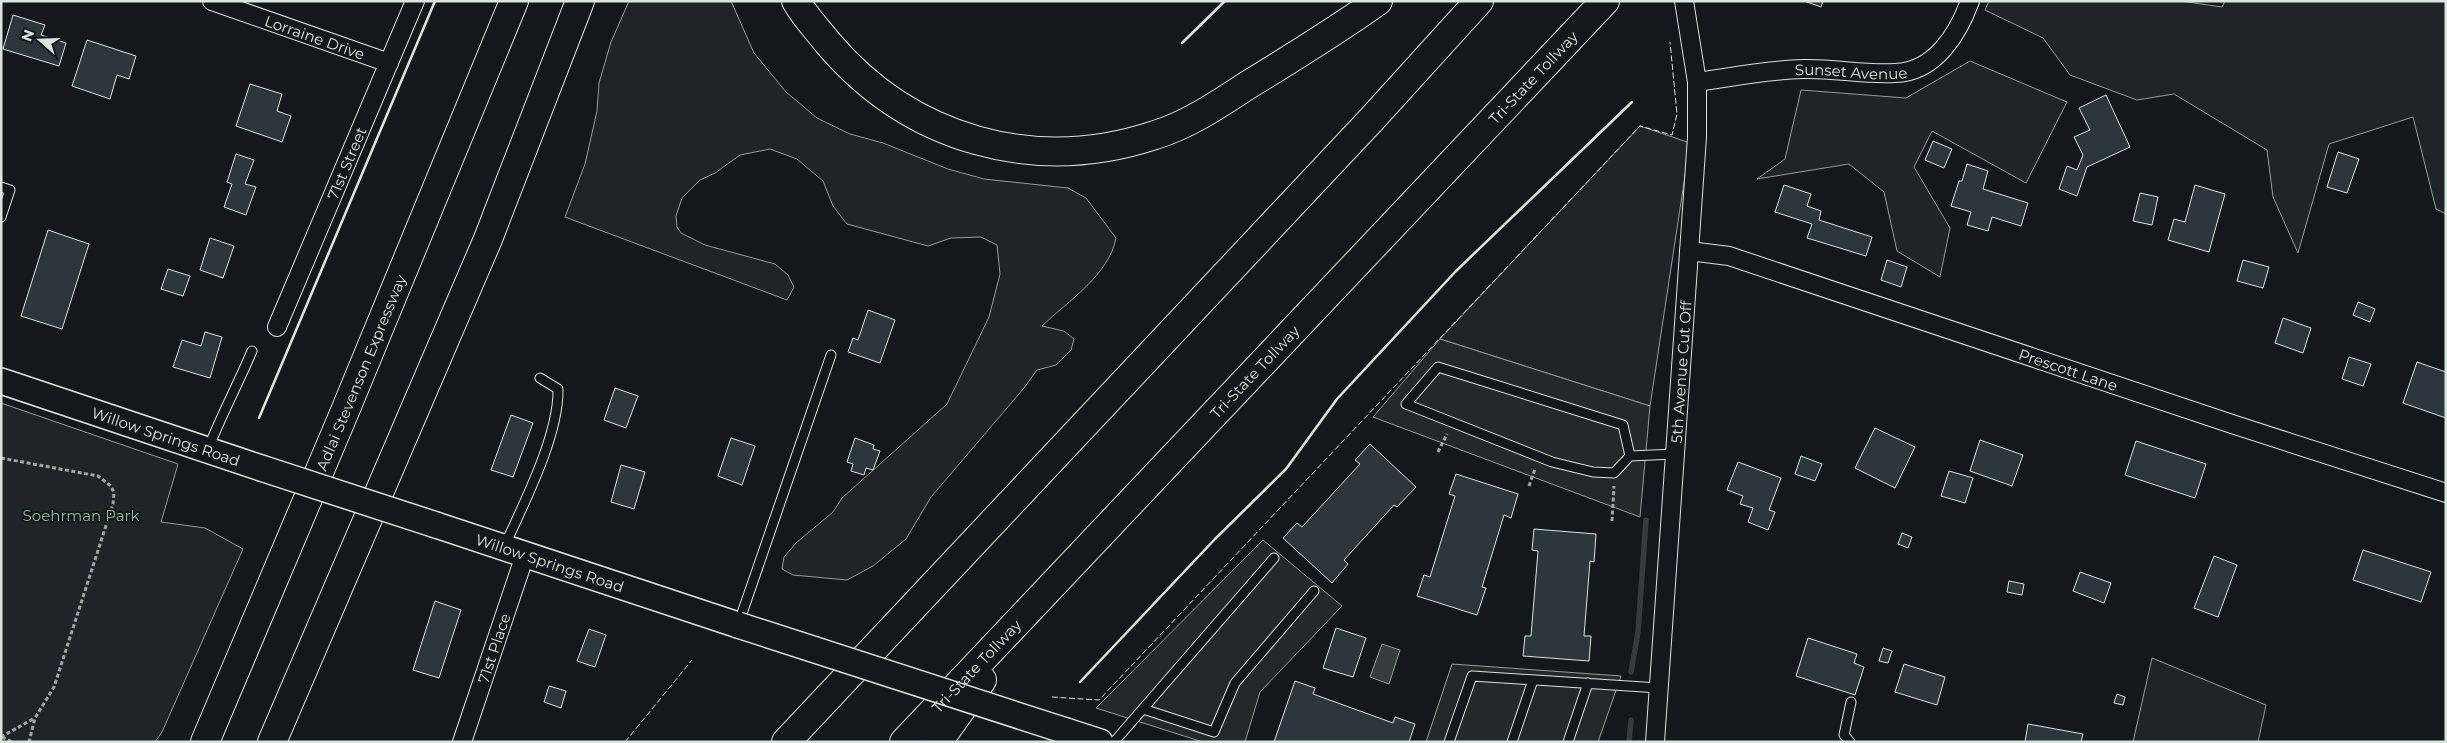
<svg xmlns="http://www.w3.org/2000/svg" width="2447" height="743" viewBox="0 0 2447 743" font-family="Montserrat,sans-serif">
	<rect width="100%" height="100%" fill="#14181c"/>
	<!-- green -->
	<path fill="#202428" stroke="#939e99" d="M 629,1 L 731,1 L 754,53 L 786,92 L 817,118 L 850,134 L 883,143 L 948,169 L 984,179 L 1068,188 L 1086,198 L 1116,238 C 1109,275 1068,301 1042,326 L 1064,331 L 1074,339 L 1071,350 L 1056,365 L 1037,370 L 1024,388 L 931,497 L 906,539 L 873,566 L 847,580 L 793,575 L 782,569 L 784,557 L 796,543 L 833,512 L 842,498 L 947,404 L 989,317 L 1000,274 L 997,245 L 981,237 L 951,238 L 928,246 L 847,224 L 833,206 L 823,181 L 797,159 L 770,149 L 740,155 L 715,173 L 700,180 L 682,198 L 676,216 L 677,227 L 681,233 L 705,245 L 775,264 L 788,275 L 794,287 L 787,300 L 565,217 L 585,164 L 597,111 L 599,83 L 611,42 Z
		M 1989,1 L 2181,1 L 2222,7 L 2225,1 L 2446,1 L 2446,214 L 2436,209 L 2413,117 L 2329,144 L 2298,253 L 2273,197 L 2267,150 L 2174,94 L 2137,100 L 2070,75 L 2043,38 L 1985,10 Z
		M 1970,61 L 2067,102 L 2026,183 L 1932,131 L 1914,167 L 1950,228 L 1940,277 L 1897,251 L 1884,192 L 1849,164 L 1757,179 L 1785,159 L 1801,90 L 1906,98 Z
		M 1640,126 L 1690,143 L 1650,406 L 1440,339 Z
		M 1,403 L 178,464 L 161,522 L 205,528 L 243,549 L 162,732 L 155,742 L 1,742 Z
		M 2152,658 L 2266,705 L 2258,742 L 2133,742 Z"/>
	<!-- parking -->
	<path fill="#24282b" stroke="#939e99" d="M 1440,339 L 1650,406 L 1640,517 L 1373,417 Z
		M 1263,540 L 1342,606 L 1260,692 L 1245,742 L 1203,742 L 1096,708 Z
		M 1452,664 L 1621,676 L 1598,742 L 1426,742 Z"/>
	<!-- water -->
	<path fill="#363b3e" stroke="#939e99" d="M 1382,644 L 1400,650 L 1389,684 L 1370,677 Z"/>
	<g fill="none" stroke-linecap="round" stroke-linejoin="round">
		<!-- stream -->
		<path stroke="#363b3e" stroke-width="5.5" d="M 1631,672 L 1638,632 L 1646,520
			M 1629,742 L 1631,720"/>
	</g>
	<!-- building -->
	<path fill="#2c363c" stroke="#d8e6dc" d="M 1804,1 L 1823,1 L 1821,7 Z
		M 13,15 L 45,25 L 41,35 L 66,43 L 59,66 L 3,49 Z
		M 87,40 L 136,56 L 129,79 L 117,75 L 110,99 L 72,86 Z
		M 250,84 L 282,94 L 277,111 L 291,116 L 282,142 L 236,126 Z
		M 2106,95 L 2130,147 L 2087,167 L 2077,196 L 2059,189 L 2067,166 L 2077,170 L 2083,155 L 2074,137 L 2090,130 L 2079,108 Z
		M 1933,141 L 1952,149 L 1944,168 L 1925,160 Z
		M 2338,152 L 2359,159 L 2347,193 L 2327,187 Z
		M 236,154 L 254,160 L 245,184 L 256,187 L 246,215 L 224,207 L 232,184 L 227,182 Z
		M 1967,164 L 1988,171 L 1983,189 L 2028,203 L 2021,226 L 1992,217 L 1988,231 L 1967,225 L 1971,212 L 1951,206 L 1959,181 L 1962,181 Z
		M 1784,185 L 1811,194 L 1807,206 L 1821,211 L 1819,220 L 1872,237 L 1866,256 L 1807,238 L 1812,224 L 1775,212 Z
		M 2195,185 L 2225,194 L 2209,252 L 2168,240 L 2174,219 L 2185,222 Z
		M 2140,193 L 2158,197 L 2152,225 L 2133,221 Z
		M 48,230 L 89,244 L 62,329 L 21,316 Z
		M 210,238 L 234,246 L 223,278 L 200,270 Z
		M 1887,260 L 1907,267 L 1901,287 L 1881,280 Z
		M 2243,260 L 2269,267 L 2263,288 L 2237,281 Z
		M 168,269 L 190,276 L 183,296 L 161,289 Z
		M 2358,302 L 2375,309 L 2370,322 L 2353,315 Z
		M 868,310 L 895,320 L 880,363 L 848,352 L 853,338 L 858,340 Z
		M 2283,318 L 2311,328 L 2303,353 L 2275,343 Z
		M 205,332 L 222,337 L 210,378 L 173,367 L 182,340 L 201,346 Z
		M 2349,357 L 2371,364 L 2363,386 L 2342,379 Z
		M 2417,362 L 2446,372 L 2446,418 L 2403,403 Z
		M 615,388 L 638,396 L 626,428 L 604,420 Z
		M 511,415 L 533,423 L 513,477 L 491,470 Z
		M 1875,428 L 1915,447 L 1895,488 L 1855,468 Z
		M 731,438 L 755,446 L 742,485 L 718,476 Z
		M 855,438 L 874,445 L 873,449 L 880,451 L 873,470 L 866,468 L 864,475 L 851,471 L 853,464 L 847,462 Z
		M 1980,440 L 2023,455 L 2012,486 L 1970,471 Z
		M 2136,441 L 2206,464 L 2195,498 L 2125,475 Z
		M 1370,444 L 1416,487 L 1397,507 L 1394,505 L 1344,560 L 1348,564 L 1332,583 L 1283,538 L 1297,523 L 1302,527 L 1360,464 L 1355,460 Z
		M 1801,456 L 1822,464 L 1815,481 L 1795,474 Z
		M 1738,462 L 1781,478 L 1769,510 L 1775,512 L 1768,530 L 1748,522 L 1753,508 L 1740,504 L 1743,496 L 1727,490 Z
		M 621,465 L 645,472 L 634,509 L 611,502 Z
		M 1949,471 L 1973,478 L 1965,503 L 1941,496 Z
		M 1456,474 L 1518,494 L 1511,518 L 1504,515 L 1482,587 L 1486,588 L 1477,615 L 1417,596 L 1424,575 L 1430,577 L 1455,496 L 1449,494 Z
		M 1534,529 L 1596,534 L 1594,562 L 1590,561 L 1584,636 L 1591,636 L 1589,661 L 1523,656 L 1525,636 L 1531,636 L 1538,551 L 1532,550 Z
		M 1902,533 L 1912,537 L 1908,548 L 1898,544 Z
		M 2363,550 L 2431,572 L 2421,602 L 2353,580 Z
		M 2214,556 L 2237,565 L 2218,617 L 2194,608 Z
		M 2080,572 L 2111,583 L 2104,603 L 2073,591 Z
		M 2009,581 L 2024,584 L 2022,595 L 2007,592 Z
		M 435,601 L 461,610 L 439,678 L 413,670 Z
		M 1336,628 L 1366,638 L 1353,677 L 1323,668 Z
		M 589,629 L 606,635 L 595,667 L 577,661 Z
		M 1808,638 L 1857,654 L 1854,663 L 1864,667 L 1855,695 L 1796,676 Z
		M 1883,648 L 1892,651 L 1888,663 L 1879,661 Z
		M 1904,664 L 1945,677 L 1937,705 L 1895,692 Z
		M 1295,681 L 1315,688 L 1313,694 L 1393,723 L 1395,717 L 1415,724 L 1409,742 L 1274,742 Z
		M 549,686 L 566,691 L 561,708 L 544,702 Z
		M 2117,694 L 2125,697 L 2123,705 L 2114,703 Z
		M 2028,724 L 2083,734 L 2081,742 L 2025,742 Z"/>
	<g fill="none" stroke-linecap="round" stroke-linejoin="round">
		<!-- service casing -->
		<g stroke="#d8e6dc" stroke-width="11">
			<path id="service" d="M 1,187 L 10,190 L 1,217
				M 208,449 C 221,416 238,384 252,351
				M 1630,456 L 1623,425 L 1438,367 L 1406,404 L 1552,462 L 1593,472 L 1614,473 L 1630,456 L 1674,454
				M 505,545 C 524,503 559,435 558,389 L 540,378
				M 738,625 L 831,355
				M 1143,709 L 1214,732 L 1235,683 L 1314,591
				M 1114,742 L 1274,558
				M 1449,742 L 1472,676 L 1659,688
				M 1512,742 L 1533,680
				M 1568,742 L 1588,683
				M 1850,742 L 1844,735 L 1851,702"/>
		</g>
		<!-- minor casing -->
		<g stroke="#d8e6dc" stroke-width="20">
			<g id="minor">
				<path id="s1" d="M 212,1 L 389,63"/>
				<path id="s2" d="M 1697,82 C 1732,77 1767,70 1803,69 C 1834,68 1864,75 1895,73 C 1935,72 1958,34 1970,1"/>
				<path id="s3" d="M 1689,251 L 1729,256 L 2235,425 L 2446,493"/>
				<path id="s4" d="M 277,327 L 415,1"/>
				<path id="s5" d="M 462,742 L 525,555"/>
				<path id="s6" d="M 1655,742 L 1697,137 L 1697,82 L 1684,1"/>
			</g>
		</g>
		<!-- secondary casing -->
		<g stroke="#d8e6dc" stroke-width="28">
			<g id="secondary">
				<path id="s7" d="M 1,381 L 261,468"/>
				<path id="s8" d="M 436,525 L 738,625"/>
				<path d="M 1066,731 L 1100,742"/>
			</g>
		</g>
		<!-- motorway casing -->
		<g stroke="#d8e6dc" stroke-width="30">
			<g id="motorway">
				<path d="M 796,1 C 805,17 817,29 828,43 C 910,140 1034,175 1155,135 C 1188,125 1219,104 1248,85 C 1292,58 1336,31 1378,1"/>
				<path id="s9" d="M 205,742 L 345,411 L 514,1"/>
				<path d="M 272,742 L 488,239 L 580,1"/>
				<path d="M 786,742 L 1371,120 L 1479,1"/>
				<path id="s10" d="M 904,742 L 1605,1"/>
				<path d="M 938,742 L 982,680"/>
			</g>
		</g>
		<!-- path -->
		<path stroke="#9da8a2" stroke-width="3" stroke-dasharray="4 2.5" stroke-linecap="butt" d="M 1438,452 L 1447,434
			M 1,458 L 98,476 L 111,486 L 114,493 L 113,504 L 54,687 L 35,718 L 29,742
			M 1529,486 L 1535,469
			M 1612,521 L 1614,486
			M 1,737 L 33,719
			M 2,737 L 12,742"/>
		<!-- service -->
		<use href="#service" stroke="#14181c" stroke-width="9"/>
		<!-- minor -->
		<use href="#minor" stroke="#14181c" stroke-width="18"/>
		<!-- secondary -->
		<use href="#secondary" stroke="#14181c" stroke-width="25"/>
		<!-- motorway -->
		<use href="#motorway" stroke="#14181c" stroke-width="28"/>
		<!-- secondary-bridge casing -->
		<g stroke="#d8e6dc" stroke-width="28" stroke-linecap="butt">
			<path id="secondary-bridge" d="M 261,468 L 436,525
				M 738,625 L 1066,731"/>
		</g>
		<!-- secondary-bridge -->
		<use href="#secondary-bridge" stroke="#14181c" stroke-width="25"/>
		<!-- fence -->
		<path stroke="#d8e6dc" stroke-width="1" stroke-dasharray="6 2.5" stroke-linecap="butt" d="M 1052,697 L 1099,700 L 1640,126 L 1672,135 L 1677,114 L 1670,42
			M 625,742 L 692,660"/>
		<!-- wall -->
		<path stroke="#d8e6dc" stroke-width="2.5" d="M 1182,43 L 1225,1
			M 259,418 L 435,1
			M 1080,682 L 1215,539 L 1286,469 L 1337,399 L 1456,271 L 1632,102"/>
	</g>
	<g text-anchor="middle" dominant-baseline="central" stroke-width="4" stroke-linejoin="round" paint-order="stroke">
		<!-- street labels -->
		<g font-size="15" fill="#d8e6dc" stroke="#14181c">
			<text stroke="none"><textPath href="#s1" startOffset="109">Lorraine Drive</textPath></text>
			<text stroke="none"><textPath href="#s2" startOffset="155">Sunset Avenue</textPath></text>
			<text stroke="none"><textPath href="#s10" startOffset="915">Tri-State Tollway</textPath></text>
			<text stroke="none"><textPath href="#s4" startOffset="178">71st Street</textPath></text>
			<text stroke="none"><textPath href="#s3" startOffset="398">Prescott Lane</textPath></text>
			<text stroke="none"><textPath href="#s10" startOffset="510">Tri-State Tollway</textPath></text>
			<text stroke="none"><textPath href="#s6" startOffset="371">5th Avenue Cut Off</textPath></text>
			<text stroke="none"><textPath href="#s9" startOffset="401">Adlai Stevenson Expressway</textPath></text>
			<text stroke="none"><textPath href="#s7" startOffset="174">Willow Springs Road</textPath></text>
			<text stroke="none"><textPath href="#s8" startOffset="120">Willow Springs Road</textPath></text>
			<text stroke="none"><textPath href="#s5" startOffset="99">71st Place</textPath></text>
			<text stroke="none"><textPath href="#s10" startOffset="105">Tri-State Tollway</textPath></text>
		</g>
		<!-- park labels -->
		<g font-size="15" fill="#8ac095" stroke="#14181c">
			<text x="81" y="515">Soehrman Park</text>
		</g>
	</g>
	<!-- border -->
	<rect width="2447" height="743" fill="none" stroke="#d8e6dc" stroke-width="5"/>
	<!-- north arrow -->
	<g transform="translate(40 40) rotate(290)" stroke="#14181c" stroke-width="4" paint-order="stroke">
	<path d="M0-4L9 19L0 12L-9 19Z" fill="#d8e6dc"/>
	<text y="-8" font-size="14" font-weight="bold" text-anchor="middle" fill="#d8e6dc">N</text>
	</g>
</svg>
